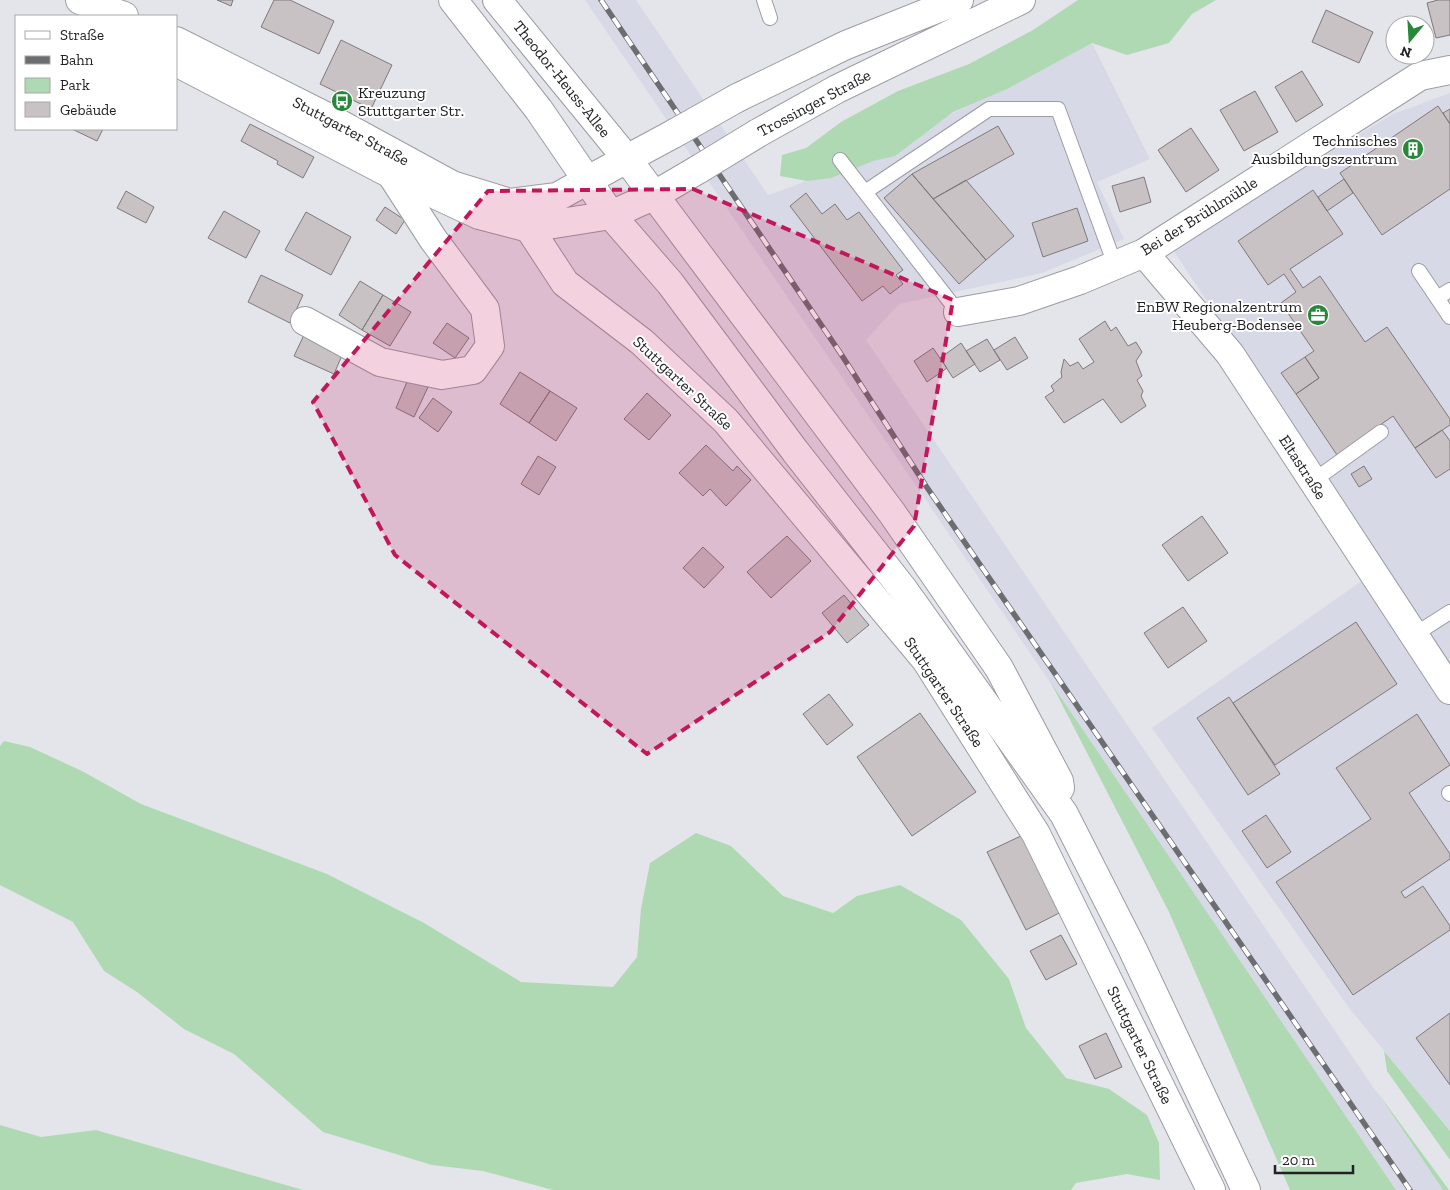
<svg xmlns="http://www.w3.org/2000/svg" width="1450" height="1190" viewBox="0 0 1450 1190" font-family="'Zilla Slab',serif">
	<rect width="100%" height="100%" fill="#e3e5eb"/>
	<!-- built -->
	<path fill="#d7d9e7" d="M 585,0 L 636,0 L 768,195 L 794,186 L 953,113 L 1092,43 L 1150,159 L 1097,182 L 1124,239 L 1042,273 L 899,304 L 866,340 L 1443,1190 L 1396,1190 Z
		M 1450,93 L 1450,1131 L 1349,1008 L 1152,728 L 1383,566 L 1171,247 L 1393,114 Z"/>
	<!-- green -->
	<path fill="#afd9b3" d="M 1078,0 L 1216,0 L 1192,14 L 1169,43 L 1127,55 L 1092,43 L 1007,89 L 953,112 L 895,156 L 873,161 L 831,178 L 807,181 L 780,176 L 782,155 L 806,148 L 841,122 L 898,91 L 969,64 L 1033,30 Z
		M 1051,683 L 1360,1137 L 1396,1190 L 1290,1190 L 1169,912 Z
		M 4,741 L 30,747 L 82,771 L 141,804 L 327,874 L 424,923 L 521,982 L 613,987 L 637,957 L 641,909 L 650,863 L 696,833 L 731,846 L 783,896 L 833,913 L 857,896 L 900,885 L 961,920 L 1009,979 L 1026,1028 L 1066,1078 L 1109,1089 L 1147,1115 L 1159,1143 L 1160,1180 L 1127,1174 L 1076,1183 L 1071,1190 L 553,1190 L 483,1171 L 432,1165 L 323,1132 L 234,1054 L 184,1029 L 137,992 L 104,971 L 73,922 L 0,885 L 0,746 Z
		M 1384,1051 L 1450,1131 L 1450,1160 L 1387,1071 Z
		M 1375,1089 L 1449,1190 L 1443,1190 Z
		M 0,1125 L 41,1137 L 96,1130 L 303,1190 L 0,1190 Z"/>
	<!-- building -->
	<path fill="#c9c2c5" stroke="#7f797b" d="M 217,0 L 233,0 L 231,6 Z
		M 274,0 L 290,0 L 334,21 L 319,54 L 261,27 Z
		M 1438,0 L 1450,0 L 1450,35 L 1436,38 L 1427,3 Z
		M 1326,10 L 1373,32 L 1359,63 L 1312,42 Z
		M 341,40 L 392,65 L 371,109 L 320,84 Z
		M 1302,71 L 1323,105 L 1296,122 L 1275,87 Z
		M 1255,91 L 1278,132 L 1244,151 L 1220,110 Z
		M 1438,106 L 1450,124 L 1450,189 L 1382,235 L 1340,173 Z
		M 1450,109 L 1450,124 L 1443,113 Z
		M 250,124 L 314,157 L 303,178 L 277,164 L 278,161 L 241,141 Z
		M 998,126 L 1014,154 L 933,199 L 912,174 Z
		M 1191,128 L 1219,170 L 1186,192 L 1158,150 Z
		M 72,129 L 103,129 L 97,141 Z
		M 912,174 L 986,260 L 959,284 L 884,198 Z
		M 1144,177 L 1151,202 L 1120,212 L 1112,186 Z
		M 1344,179 L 1353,193 L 1327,211 L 1318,197 Z
		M 966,180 L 1014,236 L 986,260 L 933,199 Z
		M 1313,190 L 1343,234 L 1290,269 L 1303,288 L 1320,276 L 1365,342 L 1387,327 L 1450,419 L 1450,425 L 1415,448 L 1393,416 L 1337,455 L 1296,394 L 1319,378 L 1305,357 L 1314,351 L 1281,303 L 1296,292 L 1284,274 L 1268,285 L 1238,241 Z
		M 126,191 L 154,207 L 146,223 L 117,208 Z
		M 806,193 L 822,214 L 835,204 L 847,220 L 859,212 L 903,270 L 896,275 L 903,284 L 890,294 L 883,286 L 862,301 L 790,206 Z
		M 385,207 L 405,220 L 396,234 L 376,220 Z
		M 1077,208 L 1088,241 L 1043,257 L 1032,223 Z
		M 224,211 L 260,231 L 246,258 L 208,238 Z
		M 306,212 L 351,237 L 331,275 L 285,250 Z
		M 261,275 L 303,295 L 290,323 L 248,302 Z
		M 360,281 L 383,295 L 362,330 L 339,315 Z
		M 383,295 L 411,312 L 390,346 L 362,330 Z
		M 1105,321 L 1111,331 L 1116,327 L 1128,346 L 1136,342 L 1142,352 L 1136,361 L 1142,376 L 1137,380 L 1143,391 L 1141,396 L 1146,406 L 1121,423 L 1103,399 L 1064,423 L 1045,397 L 1054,391 L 1051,386 L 1062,377 L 1061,372 L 1064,359 L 1070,366 L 1078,362 L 1083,369 L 1094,362 L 1079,339 Z
		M 447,323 L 469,338 L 455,358 L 433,343 Z
		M 304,335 L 343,353 L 334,374 L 294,356 Z
		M 1015,337 L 1028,358 L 1007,370 L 994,350 Z
		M 987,339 L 1000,360 L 980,372 L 966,351 Z
		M 961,343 L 975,364 L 953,378 L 940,358 Z
		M 933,348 L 947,368 L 927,382 L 914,361 Z
		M 1305,357 L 1319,378 L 1296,394 L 1281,373 Z
		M 520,372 L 550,391 L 529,423 L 500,404 Z
		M 409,377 L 429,385 L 414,417 L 396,408 Z
		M 550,391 L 577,408 L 556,441 L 529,423 Z
		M 647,393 L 671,415 L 649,440 L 624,419 Z
		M 433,398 L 452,412 L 438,432 L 419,418 Z
		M 1442,430 L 1450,441 L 1450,469 L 1436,478 L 1415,448 Z
		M 706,445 L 733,471 L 737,466 L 751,480 L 726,506 L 710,489 L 703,496 L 679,473 Z
		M 538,456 L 556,467 L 539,495 L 521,484 Z
		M 1364,466 L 1372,479 L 1359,487 L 1351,474 Z
		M 1202,516 L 1228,553 L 1188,581 L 1162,545 Z
		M 787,536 L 811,561 L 771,598 L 747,572 Z
		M 703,547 L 724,567 L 704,588 L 683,568 Z
		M 844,595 L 869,625 L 847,643 L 822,613 Z
		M 1183,607 L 1207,641 L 1168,668 L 1144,633 Z
		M 1356,622 L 1397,684 L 1275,765 L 1233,703 Z
		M 829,694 L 853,725 L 827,745 L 803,714 Z
		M 1229,697 L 1280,774 L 1248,795 L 1197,718 Z
		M 920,713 L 976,792 L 912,836 L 857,757 Z
		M 1417,714 L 1450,765 L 1409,793 L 1450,854 L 1450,859 L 1401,892 L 1405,898 L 1423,886 L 1450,926 L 1450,930 L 1353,995 L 1276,882 L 1371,819 L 1336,768 Z
		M 1266,815 L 1291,852 L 1267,868 L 1242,831 Z
		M 1025,834 L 1063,911 L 1026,930 L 987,852 Z
		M 1061,935 L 1077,964 L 1046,980 L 1030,951 Z
		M 1450,1013 L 1450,1085 L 1416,1038 Z
		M 1106,1033 L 1122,1067 L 1095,1079 L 1079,1046 Z"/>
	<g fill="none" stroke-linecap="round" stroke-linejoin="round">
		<!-- service casing -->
		<g stroke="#9c9da3" stroke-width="16">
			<path id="service" d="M 764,0 L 770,18
				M 840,160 L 958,312
				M 865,192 L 989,109 L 1058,109 L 1115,265
				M 1419,271 L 1450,317
				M 1437,298 L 1450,290
				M 1313,481 L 1381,432
				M 1414,635 L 1450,612
				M 1449,793 L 1450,794"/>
		</g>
		<!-- minor casing -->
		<g stroke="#9c9da3" stroke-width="30">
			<path id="minor" d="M 529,228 L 565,283 L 642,342 L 726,421 L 926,660 L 1036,834 L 1211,1190
				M 1144,253 L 1230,354 L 1450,690
				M 958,312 L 1019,301 L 1080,280 L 1144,253 L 1420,76 L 1450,70
				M 305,321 L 380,362 L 442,375 L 473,370 L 490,346 L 485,309 L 433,239 L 391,174"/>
		</g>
		<!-- secondary casing -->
		<g stroke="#9c9da3" stroke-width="30">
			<path id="secondary" d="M 80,0 L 124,16
				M 176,41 L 329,118 L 452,185 L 510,203 L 557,197 L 586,181
				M 176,62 L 391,174 L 479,215 L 529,228 L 611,215"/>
		</g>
		<!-- primary casing -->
		<g stroke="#9c9da3" stroke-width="30">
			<path id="primary" d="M 453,0 L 539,110 L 611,215 L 670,283 L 795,451 L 903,589 L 1064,814 L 1132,948 L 1246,1190
				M 497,0 L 627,159 L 892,513 L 999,668 L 1059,781 L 1060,788
				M 737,98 L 846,45 L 959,0
				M 758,133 L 837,89 L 1021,0
				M 586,181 L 675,133
				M 611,215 L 653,196 L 699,169"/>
		</g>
		<!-- service -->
		<use href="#service" stroke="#fff" stroke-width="14"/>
		<!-- minor -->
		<use href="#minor" stroke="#fff" stroke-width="28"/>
		<!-- secondary -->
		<use href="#secondary" stroke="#fff" stroke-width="28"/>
		<!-- primary -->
		<use href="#primary" stroke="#fff" stroke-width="28"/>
		<!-- rail casing -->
		<g stroke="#6c6d71" stroke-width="5.5">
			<path id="rail" d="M 601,0 L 841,354 L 926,486 L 1410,1190"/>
		</g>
		<!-- rail -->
		<use href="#rail" stroke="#fff" stroke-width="4" stroke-dasharray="11" stroke-linecap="butt"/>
		<!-- primary-bridge casing -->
		<g stroke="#9c9da3" stroke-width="30" stroke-linecap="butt">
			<path id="primary-bridge" d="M 675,133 L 737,98
				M 699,169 L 758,133"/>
		</g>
		<!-- primary-bridge -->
		<use href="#primary-bridge" stroke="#fff" stroke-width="28"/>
	</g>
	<!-- marked area -->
	<path fill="#c2185b" fill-opacity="0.2" stroke="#c2185b" stroke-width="4" stroke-dasharray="10 6" stroke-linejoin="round" d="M 693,189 L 953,300 L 914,526 L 830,632 L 647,754 L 395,555 L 313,402 L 488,191 Z"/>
	<!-- icons -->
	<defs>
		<g id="bus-disc" transform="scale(1.125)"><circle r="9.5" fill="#28883a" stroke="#fff"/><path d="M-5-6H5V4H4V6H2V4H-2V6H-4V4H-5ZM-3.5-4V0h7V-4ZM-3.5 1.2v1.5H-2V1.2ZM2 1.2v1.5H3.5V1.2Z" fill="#fff"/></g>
		<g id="building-disc" transform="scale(1.125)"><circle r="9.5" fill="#28883a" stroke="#fff"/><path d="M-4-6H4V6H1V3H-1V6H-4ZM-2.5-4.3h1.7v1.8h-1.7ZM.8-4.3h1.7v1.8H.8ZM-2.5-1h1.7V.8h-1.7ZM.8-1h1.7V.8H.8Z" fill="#fff"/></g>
		<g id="office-disc" transform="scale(1.125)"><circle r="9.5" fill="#28883a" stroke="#fff"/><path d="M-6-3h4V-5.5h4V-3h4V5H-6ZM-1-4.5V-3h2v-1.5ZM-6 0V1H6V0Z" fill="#fff"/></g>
	</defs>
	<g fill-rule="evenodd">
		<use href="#bus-disc" x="342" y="101"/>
		<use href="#building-disc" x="1413" y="149"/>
		<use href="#office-disc" x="1318" y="315"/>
	</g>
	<g text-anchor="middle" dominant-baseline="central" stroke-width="4" stroke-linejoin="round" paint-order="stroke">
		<!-- street labels -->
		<g font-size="16" fill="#222225" stroke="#fff">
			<text transform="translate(562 79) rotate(51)">Theodor-Heuss-Allee</text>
			<text transform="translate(814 103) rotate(-28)">Trossinger Straße</text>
			<text transform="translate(351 131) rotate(28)">Stuttgarter Straße</text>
			<text transform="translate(1199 216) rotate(-32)">Bei der Brühlmühle</text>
			<text transform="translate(683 383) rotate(43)">Stuttgarter Straße</text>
			<text transform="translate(1303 467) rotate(57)">Eltastraße</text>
			<text transform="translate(944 692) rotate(56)">Stuttgarter Straße</text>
			<text transform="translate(1140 1045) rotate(64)">Stuttgarter Straße</text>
		</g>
		<!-- poi labels -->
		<g font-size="16" fill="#222225" stroke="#fff" text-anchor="end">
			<text x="358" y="92" text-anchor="start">Kreuzung<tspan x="358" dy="18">Stuttgarter Str.</tspan></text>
			<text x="1397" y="140">Technisches<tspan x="1397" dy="18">Ausbildungszentrum</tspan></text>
			<text x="1302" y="306">EnBW Regionalzentrum<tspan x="1302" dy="18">Heuberg-Bodensee</tspan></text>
		</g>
	</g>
	<!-- legend -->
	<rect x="15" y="15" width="162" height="115" fill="#ffffff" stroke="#a7a7a8"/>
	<rect x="25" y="31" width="25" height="8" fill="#ffffff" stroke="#a7a7a8"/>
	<text x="60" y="40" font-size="15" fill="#222225">Straße</text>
	<rect x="25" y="56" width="25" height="8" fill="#6c6d71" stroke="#a7a7a8"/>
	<text x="60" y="65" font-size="15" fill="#222225">Bahn</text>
	<rect x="25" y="78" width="25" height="15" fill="#afd9b3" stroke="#a7a7a8"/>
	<text x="60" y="90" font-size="15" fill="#222225">Park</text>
	<rect x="25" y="102" width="25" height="15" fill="#c9c2c5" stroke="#a7a7a8"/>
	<text x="60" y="115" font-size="15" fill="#222225">Gebäude</text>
	<!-- north arrow -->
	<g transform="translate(1410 40) rotate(198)"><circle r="24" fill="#ffffff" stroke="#a7a7a8"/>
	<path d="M0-4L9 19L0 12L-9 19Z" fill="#28883a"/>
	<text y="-8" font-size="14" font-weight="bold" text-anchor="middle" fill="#222225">N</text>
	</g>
	<!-- scale -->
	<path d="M1275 1165v8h78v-8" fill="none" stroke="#222225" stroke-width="2.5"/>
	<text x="1282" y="1165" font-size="15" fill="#222225" stroke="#ffffff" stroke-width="4" paint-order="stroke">20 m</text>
</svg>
